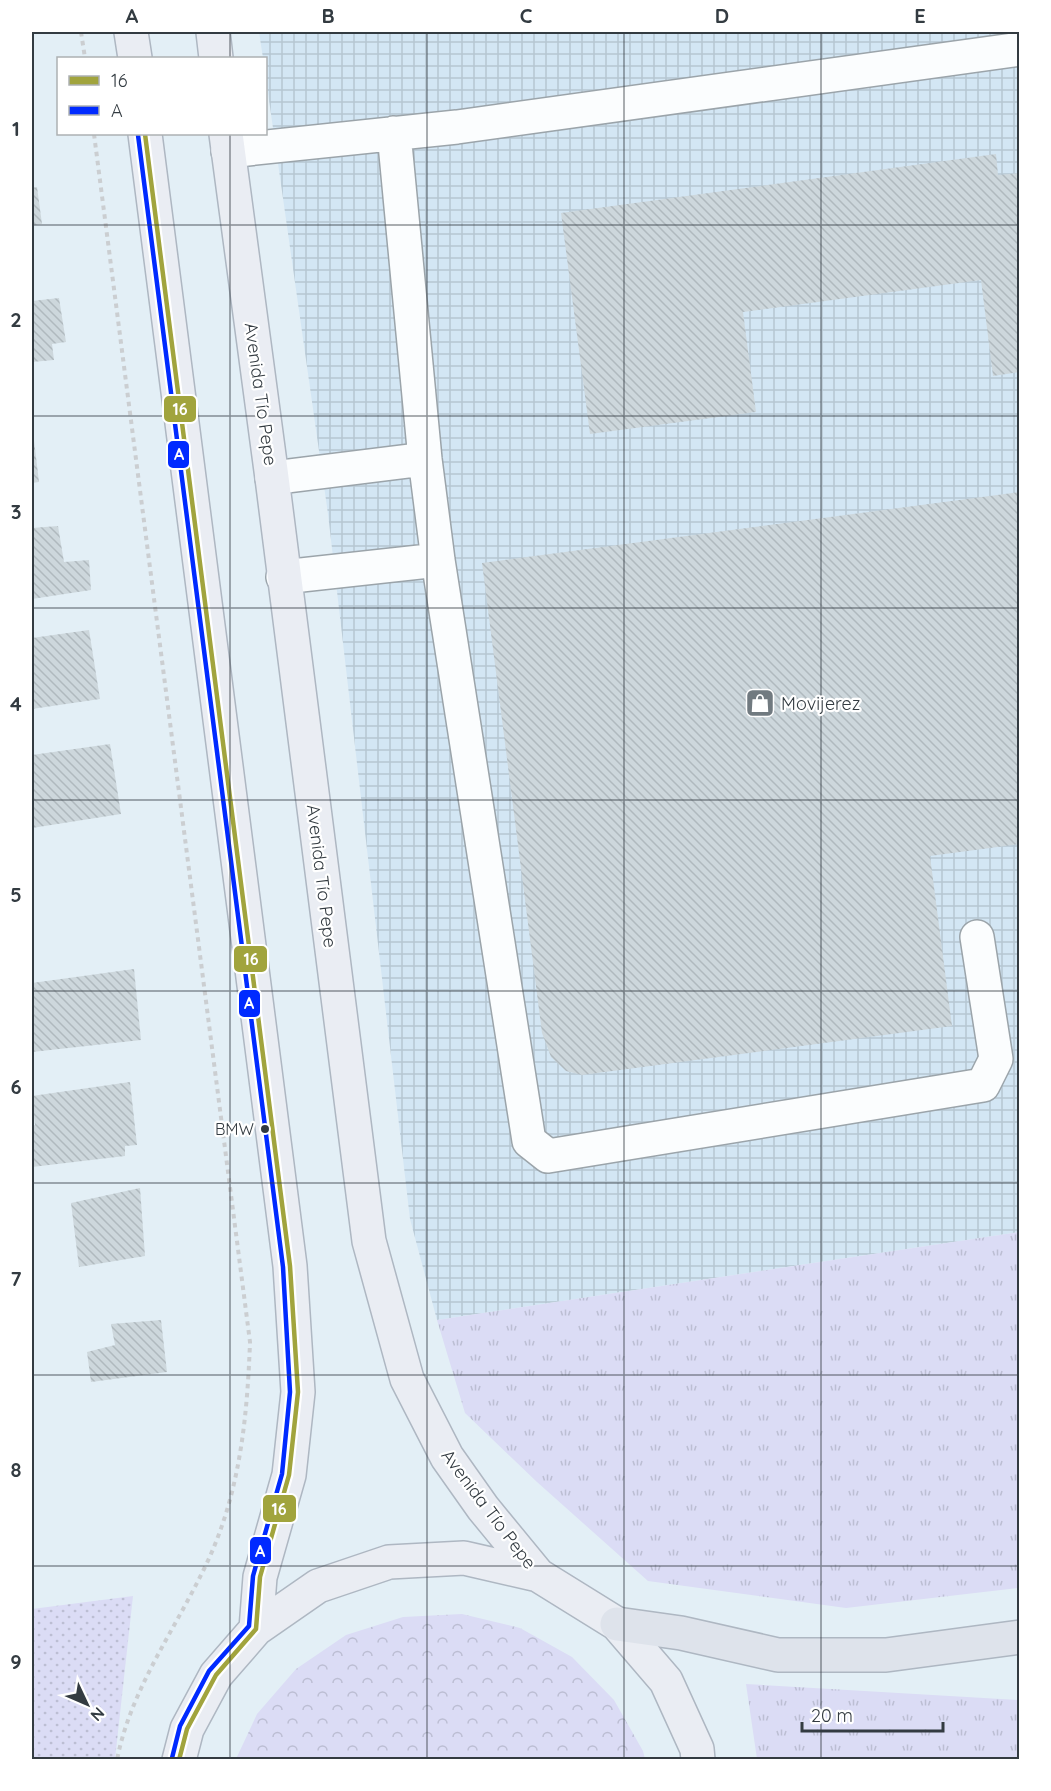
<svg xmlns="http://www.w3.org/2000/svg" width="1051" height="1791" viewBox="0 0 1051 1791" font-family="Quicksand,sans-serif">
	<defs>
		<pattern id="industrial-grid" width="8" height="8" patternUnits="userSpaceOnUse" patternTransform="scale(1.5)"><rect width="8" height="8" fill="#d3e6f4"/><path d="M0 4h8M4 0v8" fill="none" stroke="#b6c6d2"/></pattern>
		<pattern id="grass-tufts" width="24" height="20" patternUnits="userSpaceOnUse" patternTransform="scale(1.5)"><rect width="24" height="20" fill="#dbdcf5"/><path d="M3 7l-1-3M5 7V3M7 7l1-3M15 17l-1-3M17 17v-4M19 17l1-3" fill="none" stroke="#bcbed3"/></pattern>
		<pattern id="park-crowns" width="20" height="18" patternUnits="userSpaceOnUse" patternTransform="scale(1.5)"><rect width="20" height="18" fill="#dbdcf5"/><path d="M2 6a3 3 0 1 1 6 0M12 15a3 3 0 1 1 6 0" fill="none" stroke="#bcbed3"/></pattern>
		<pattern id="garden-dots" width="8" height="8" patternUnits="userSpaceOnUse" patternTransform="scale(1.5)"><rect width="8" height="8" fill="#dbdcf5"/><path d="M2 2h.1M6 6h.1" fill="none" stroke="#bcbed3" stroke-width="1.8" stroke-linecap="round"/></pattern>
		<pattern id="building-back-hatch" width="6" height="6" patternUnits="userSpaceOnUse" patternTransform="scale(1.5)"><rect width="6" height="6" fill="#cdd7dc"/><path d="M-1 5l2 2M0 0l6 6M5-1l2 2" fill="none" stroke="#b0b9be"/></pattern>
	</defs>
	<rect width="100%" height="100%" fill="#e3eff6"/>
	<!-- industrial -->
	<path fill="url(#industrial-grid)" d="M 259,32 L 1019,32 L 1019,1232 L 437,1320 L 410,1219 L 328,514 L 266,79 L 266,58 L 263,58 Z"/>
	<!-- grass -->
	<path fill="url(#grass-tufts)" d="M 1019,1232 L 1019,1588 L 846,1608 L 648,1581 L 537,1482 L 465,1413 L 437,1320 Z
		M 746,1684 L 1019,1700 L 1019,1759 L 757,1759 Z"/>
	<!-- park -->
	<path fill="url(#park-crowns)" d="M 462,1614 L 520,1628 L 572,1657 L 614,1700 L 643,1751 L 645,1759 L 236,1759 L 257,1714 L 296,1669 L 346,1635 L 403,1617 Z"/>
	<!-- garden -->
	<path fill="url(#garden-dots)" d="M 133,1596 L 115,1759 L 32,1759 L 32,1609 Z"/>
	<!-- building -->
	<path fill="url(#building-back-hatch)" d="M 996,154 L 998,175 L 1020,173 L 1020,372 L 993,376 L 981,280 L 743,312 L 756,412 L 590,434 L 561,213 Z
		M 37,187 L 42,224 L 32,225 L 32,188 Z
		M 59,298 L 66,342 L 52,344 L 54,360 L 32,362 L 32,301 Z
		M 32,432 L 33,432 L 39,482 L 32,483 Z
		M 1020,492 L 1020,844 L 930,856 L 952,1026 L 582,1075 L 566,1071 L 551,1057 L 542,1033 L 482,563 Z
		M 58,526 L 64,562 L 89,560 L 91,590 L 32,599 L 32,528 Z
		M 89,630 L 100,699 L 32,709 L 32,638 Z
		M 110,744 L 121,814 L 32,828 L 32,755 Z
		M 134,969 L 141,1040 L 32,1052 L 32,983 Z
		M 130,1082 L 137,1145 L 125,1146 L 125,1156 L 32,1167 L 32,1126 L 35,1125 L 32,1096 Z
		M 140,1188 L 145,1256 L 79,1267 L 71,1203 Z
		M 161,1320 L 167,1372 L 91,1382 L 87,1352 L 115,1345 L 111,1324 Z"/>
	<g fill="none" stroke-linecap="round" stroke-linejoin="round">
		<!-- minor casing -->
		<g stroke="#9ba4aa" stroke-width="36">
			<path id="minor" d="M 394,133 L 425,459 L 438,560 L 529,1141 L 548,1156 L 983,1085 L 996,1059 L 977,937
				M 228,151 L 457,127 L 1020,49
				M 272,478 L 425,459
				M 283,577 L 438,560"/>
		</g>
		<!-- major casing -->
		<g stroke="#aeb7c2" stroke-width="36">
			<path id="major" d="M 131,32 L 135,58
				M 213,32 L 216,58
				M 145,134 L 290,1266 L 298,1392 L 289,1475 L 260,1577 L 256,1629
				M 226,134 L 272,478 L 369,1241 L 407,1379 L 447,1457 L 483,1508 L 538,1575
				M 179,1760 L 187,1729 L 216,1675 L 256,1629 L 318,1586 L 389,1562 L 464,1558 L 538,1575 L 617,1624 L 666,1681 L 697,1749 L 698,1760"/>
		</g>
		<!-- highway casing -->
		<g stroke="#aeb7c2" stroke-width="36">
			<path id="highway" d="M 617,1624 L 681,1633 L 778,1655 L 886,1655 L 1020,1637"/>
		</g>
		<!-- path -->
		<path stroke="#cbced1" stroke-width="4" stroke-dasharray="4.5 4.5" stroke-linecap="butt" d="M 81,32 L 85,58
			M 94,134 L 250,1342 C 247,1423 239,1500 202,1573 C 172,1634 130,1692 117,1760"/>
		<!-- minor -->
		<use href="#minor" stroke="#fbfdfe" stroke-width="33"/>
		<!-- major -->
		<use href="#major" stroke="#eaedf3" stroke-width="33"/>
		<!-- highway -->
		<use href="#highway" stroke="#dee3eb" stroke-width="33"/>
		<!-- bus-1 casing -->
		<g stroke="#fff" stroke-width="9">
			<path id="bus-1" d="M 145,134 L 290,1266 L 298,1392 L 289,1475 L 260,1577 L 256,1629 L 216,1675 L 187,1729 L 179,1760"/>
		</g>
		<!-- bus-2 casing -->
		<g stroke="#fff" stroke-width="9">
			<path id="bus-2" d="M 138,135 L 283,1267 L 290,1392 L 282,1474 L 253,1576 L 249,1626 L 209,1671 L 180,1726 L 172,1758"/>
		</g>
		<!-- bus-1 -->
		<use href="#bus-1" stroke="#a1a43d" stroke-width="4.5"/>
		<!-- bus-2 -->
		<use href="#bus-2" stroke="#002aff" stroke-width="4.5"/>
	</g>
	<!-- grid -->
	<path fill="none" stroke="#333b41" stroke-width="1.5" stroke-opacity="0.55" d="M 230,32 L 230,58M 427,32 L 427,1760M 624,32 L 624,1760M 821,32 L 821,1760M 230,134 L 230,1760M 32,225 L 1020,225M 32,416 L 1020,416M 32,608 L 1020,608M 32,800 L 1020,800M 32,991 L 1020,991M 32,1183 L 1020,1183M 32,1375 L 1020,1375M 32,1566 L 1020,1566"/>
	<!-- icons -->
	<defs>
		<g id="shop-square" transform="scale(1.5)"><rect x="-9" y="-9" width="18" height="18" rx="4" fill="#717a80" stroke="#fff"/><path d="M-5-2.5h2.3a2.7 3.5 0 0 1 5.4 0H5L5.5 6h-11ZM-1.5-2.5h3a1.5 2.3 0 0 0-3 0Z" fill="#fff"/></g>
	</defs>
	<g fill-rule="evenodd">
		<use href="#shop-square" x="760" y="703"/>
	</g>
	<!-- markers -->
	<circle fill="#333b41" stroke="#fff" stroke-width="2" cx="265" cy="1129" r="5"/>
	<g text-anchor="middle" dominant-baseline="central" stroke-width="4.5" stroke-linejoin="round" paint-order="stroke">
		<!-- bus labels -->
		<g font-size="16" fill="#333b41" stroke="#fff" text-anchor="end">
			<text x="254" y="1129">BMW</text>
		</g>
		<!-- street labels -->
		<g font-size="18" fill="#333b41" stroke="#fff">
			<text transform="translate(261 394) rotate(82)">Avenida Tío Pepe</text>
			<text transform="translate(322 876) rotate(83)">Avenida Tío Pepe</text>
			<text transform="translate(489 1509) rotate(53)">Avenida Tío Pepe</text>
		</g>
		<!-- poi labels -->
		<g font-size="18" fill="#333b41" stroke="#fff" text-anchor="start">
			<text x="781" y="703">Movijerez</text>
		</g>
	</g>
	<g stroke="#fff" stroke-width="2">
		<rect x="163" y="395" width="34" height="28" rx="6" fill="#a1a43d"/>
		<rect x="167" y="440" width="23" height="29" rx="6" fill="#002aff"/>
		<rect x="233" y="945" width="35" height="28" rx="6" fill="#a1a43d"/>
		<rect x="238" y="989" width="23" height="29" rx="6" fill="#002aff"/>
		<rect x="262" y="1494" width="35" height="29" rx="6" fill="#a1a43d"/>
		<rect x="249" y="1536" width="23" height="29" rx="6" fill="#002aff"/>
	</g>
	<g font-size="16" text-anchor="middle" font-weight="bold" fill="#fff">
		<text x="180" y="415">16</text>
		<text x="179" y="460">A</text>
		<text x="251" y="965">16</text>
		<text x="249" y="1009">A</text>
		<text x="279" y="1515">16</text>
		<text x="260" y="1557">A</text>
	</g>
	<!-- border -->
	<rect width="1051" height="1791" fill="none" stroke="#ffffff" stroke-width="66"/>
	<!-- legend -->
	<rect x="57" y="57" width="210" height="78" fill="#ffffff" stroke="#adb1b3" stroke-width="1.5"/>
	<rect x="69" y="76" width="30" height="9" fill="#a1a43d" stroke="#adb1b3" stroke-width="1.5"/>
	<text x="111" y="87" font-size="18" fill="#333b41">16</text>
	<rect x="69" y="106" width="30" height="9" fill="#002aff" stroke="#adb1b3" stroke-width="1.5"/>
	<text x="111" y="117" font-size="18" fill="#333b41">A</text>
	<!-- north arrow -->
	<g transform="translate(87 1704) rotate(134)" stroke="#ffffff" stroke-width="4.5" paint-order="stroke">
	<path d="M0-4.5L10 22L0 15L-10 22Z" fill="#333b41"/>
	<text y="-9" font-size="16" font-weight="bold" text-anchor="middle" fill="#333b41">N</text>
	</g>
	<!-- scale -->
	<path d="M802 1722v9h141v-9" fill="none" stroke="#333b41" stroke-width="3"/>
	<text x="811" y="1722" font-size="18" fill="#333b41" stroke="#ffffff" stroke-width="4.5" paint-order="stroke">20 m</text>
	<rect x="33" y="33" width="985" height="1725" fill="none" stroke="#333b41" stroke-width="2"/>
	<g font-size="20" text-anchor="middle" font-weight="bold" fill="#333b41">
		<text x="132" y="23">A</text>
		<text x="328" y="23">B</text>
		<text x="526" y="23">C</text>
		<text x="722" y="23">D</text>
		<text x="920" y="23">E</text>
		<text x="16" y="136">1</text>
		<text x="16" y="327">2</text>
		<text x="16" y="519">3</text>
		<text x="16" y="711">4</text>
		<text x="16" y="902">5</text>
		<text x="16" y="1094">6</text>
		<text x="16" y="1286">7</text>
		<text x="16" y="1477">8</text>
		<text x="16" y="1669">9</text>
	</g>
</svg>
